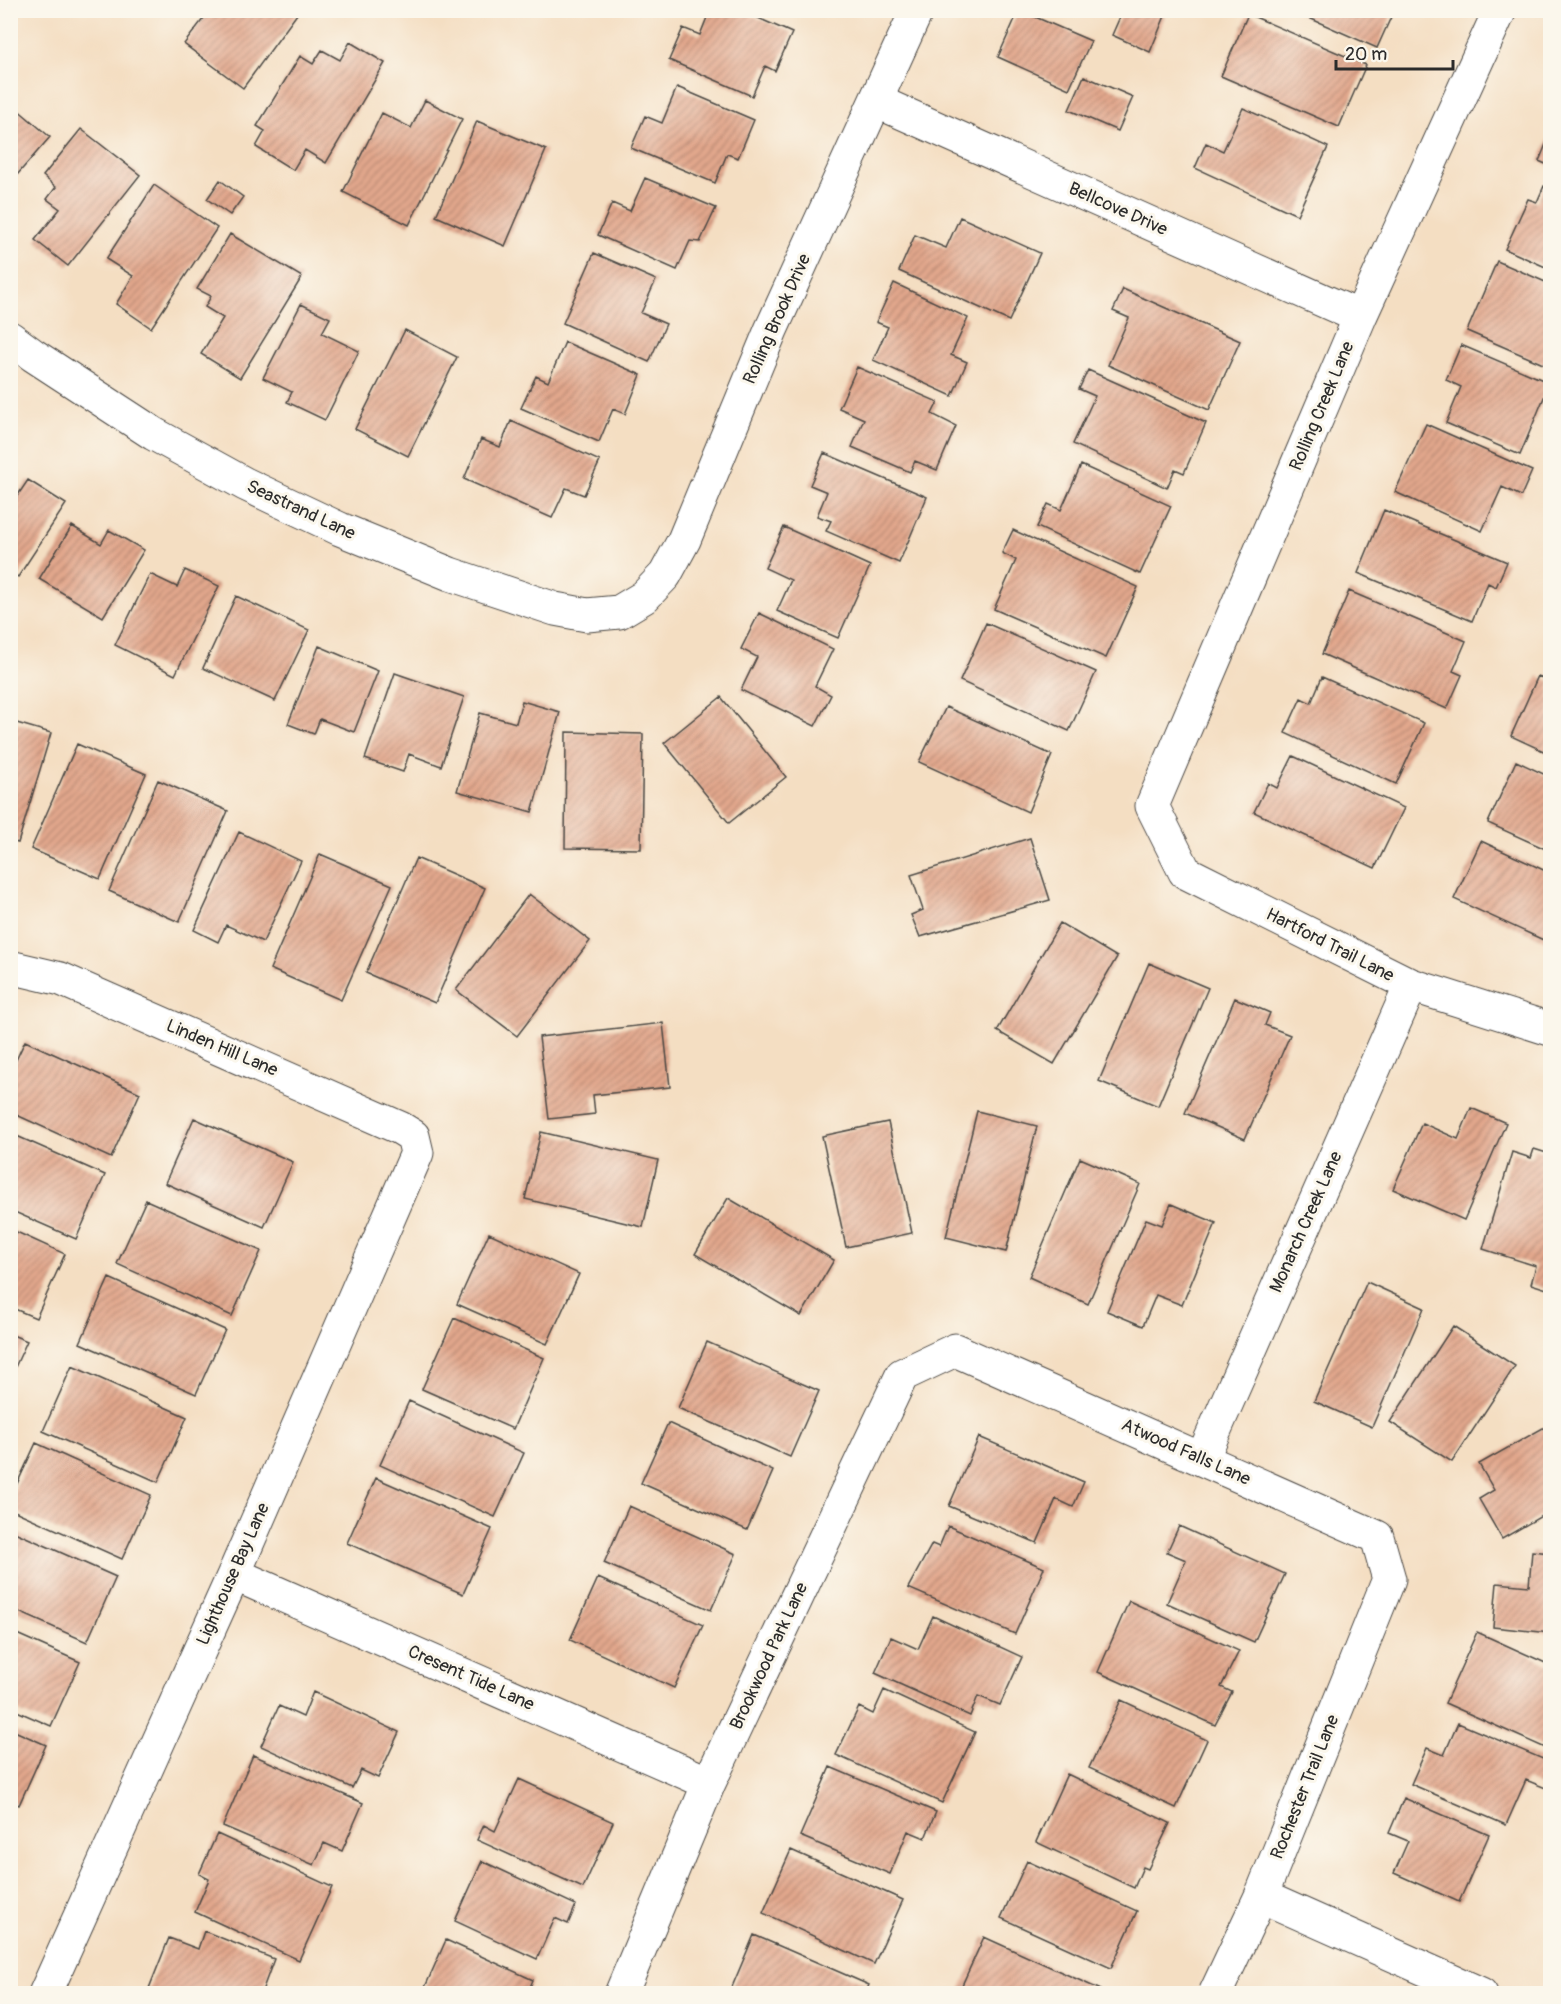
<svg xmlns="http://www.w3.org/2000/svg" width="1561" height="2004" viewBox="0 0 1561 2004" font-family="Pangolin,sans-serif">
	<defs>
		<pattern id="building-hatch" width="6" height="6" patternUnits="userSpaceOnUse" patternTransform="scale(1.5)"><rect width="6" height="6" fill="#e2a78c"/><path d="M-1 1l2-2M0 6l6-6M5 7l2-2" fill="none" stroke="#b78873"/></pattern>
	</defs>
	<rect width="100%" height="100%" fill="#fbf7ec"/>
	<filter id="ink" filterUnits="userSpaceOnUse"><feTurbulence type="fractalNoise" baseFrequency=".0167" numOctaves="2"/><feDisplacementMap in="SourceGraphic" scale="12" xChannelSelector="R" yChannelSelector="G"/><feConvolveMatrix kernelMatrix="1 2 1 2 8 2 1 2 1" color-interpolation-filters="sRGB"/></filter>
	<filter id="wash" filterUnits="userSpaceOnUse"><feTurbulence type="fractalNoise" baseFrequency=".008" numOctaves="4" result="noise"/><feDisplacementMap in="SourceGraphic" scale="24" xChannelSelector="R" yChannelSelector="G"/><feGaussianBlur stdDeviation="1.35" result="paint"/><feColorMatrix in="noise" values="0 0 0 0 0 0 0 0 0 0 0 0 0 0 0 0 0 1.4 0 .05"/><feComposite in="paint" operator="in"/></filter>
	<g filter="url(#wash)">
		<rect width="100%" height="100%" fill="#f4dec2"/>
		<g id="blocks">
			<!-- building -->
			<path fill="url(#building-hatch)" d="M 210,10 L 300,10 L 243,88 L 184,44 Z
				M 710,10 L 740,10 L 792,33 L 775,71 L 765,66 L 752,96 L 669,60 L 683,28 L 700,35 Z
				M 1019,10 L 1091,41 L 1069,89 L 998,57 Z
				M 1123,10 L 1152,10 L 1165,16 L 1150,52 L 1112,35 Z
				M 1291,10 L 1384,10 L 1382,14 L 1391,17 L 1377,48 Z
				M 1248,14 L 1366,65 L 1339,127 L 1221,76 Z
				M 350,42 L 385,63 L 326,163 L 305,150 L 293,170 L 256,147 L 265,131 L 257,126 L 300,56 L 313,64 L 322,50 L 340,60 Z
				M 1084,76 L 1133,97 L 1118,131 L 1069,110 Z
				M 677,87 L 754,120 L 738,158 L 727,154 L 715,183 L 631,148 L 645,116 L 662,123 Z
				M 425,100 L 462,119 L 409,225 L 343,192 L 382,113 L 411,128 Z
				M 10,103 L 50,137 L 10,183 Z
				M 1243,108 L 1328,147 L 1297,215 L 1195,168 L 1206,143 L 1223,151 Z
				M 477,121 L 546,150 L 505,246 L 436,216 Z
				M 81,129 L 140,175 L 68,266 L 35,240 L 60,209 L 47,199 L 56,187 L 43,176 Z
				M 1550,135 L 1550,166 L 1539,161 Z
				M 645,178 L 716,208 L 700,242 L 690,241 L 677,270 L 598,235 L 612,203 L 630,211 Z
				M 220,180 L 243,197 L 230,215 L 207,199 Z
				M 154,185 L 217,228 L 151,328 L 116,304 L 133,276 L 106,259 Z
				M 1544,186 L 1550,189 L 1550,269 L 1505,249 L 1528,199 L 1537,202 Z
				M 960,217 L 1040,253 L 1009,321 L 899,271 L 915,235 L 946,248 Z
				M 230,234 L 302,277 L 240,378 L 201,354 L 223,318 L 205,307 L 211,296 L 197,289 Z
				M 594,253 L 656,280 L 641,313 L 666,324 L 649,362 L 563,323 Z
				M 1497,261 L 1550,284 L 1550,367 L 1467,331 Z
				M 894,283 L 968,318 L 951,355 L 967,362 L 952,396 L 873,360 L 888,327 L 876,322 Z
				M 1123,289 L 1240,341 L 1209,410 L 1108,365 L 1129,318 L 1113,311 Z
				M 301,304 L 330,318 L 322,333 L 359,351 L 325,420 L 287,402 L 292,392 L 263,378 Z
				M 405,330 L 457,357 L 408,456 L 355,429 Z
				M 565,342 L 641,375 L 625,414 L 613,409 L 599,442 L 521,408 L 536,376 L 548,382 Z
				M 1461,345 L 1550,383 L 1520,455 L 1446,423 L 1461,387 L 1446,380 Z
				M 857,367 L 938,402 L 932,414 L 956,426 L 937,470 L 915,461 L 910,472 L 852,447 L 864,419 L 839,408 Z
				M 1088,370 L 1206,423 L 1184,473 L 1175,469 L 1167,488 L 1073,444 L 1095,396 L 1079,389 Z
				M 511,421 L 600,461 L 584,495 L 566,488 L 552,518 L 464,479 L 481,439 L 500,447 Z
				M 1426,424 L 1532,471 L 1521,496 L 1502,487 L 1482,531 L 1395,492 Z
				M 824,453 L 927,497 L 899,563 L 826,531 L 831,521 L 817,516 L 827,492 L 810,485 Z
				M 1081,465 L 1171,506 L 1140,574 L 1037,527 L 1048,504 L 1061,510 Z
				M 28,480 L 66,504 L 18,577 L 10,571 L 10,494 L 16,498 Z
				M 1384,510 L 1507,562 L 1496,587 L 1488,583 L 1472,621 L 1358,573 Z
				M 72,526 L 101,544 L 109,530 L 144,550 L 103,617 L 39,579 Z
				M 784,527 L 870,566 L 838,638 L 777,611 L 791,580 L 765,568 Z
				M 1013,530 L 1138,587 L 1106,658 L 994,609 L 1016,560 L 1002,553 Z
				M 185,570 L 219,586 L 175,675 L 115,645 L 150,574 L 177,587 Z
				M 1349,591 L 1466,641 L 1453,671 L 1462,675 L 1447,709 L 1322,654 Z
				M 236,596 L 309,630 L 275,701 L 203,668 Z
				M 759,613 L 833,649 L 815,686 L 831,695 L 815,726 L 741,690 L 757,657 L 741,649 Z
				M 986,623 L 1096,672 L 1069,731 L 960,681 Z
				M 319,646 L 378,671 L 354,732 L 320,719 L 314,734 L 288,724 Z
				M 395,673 L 464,697 L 441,766 L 409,754 L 403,772 L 365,759 Z
				M 1538,676 L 1550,681 L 1550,754 L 1511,736 Z
				M 1322,677 L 1424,723 L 1396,784 L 1285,733 L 1301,698 L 1311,703 Z
				M 721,697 L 786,777 L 729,823 L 664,743 Z
				M 522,701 L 560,712 L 532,812 L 457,791 L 480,713 L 516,723 Z
				M 946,707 L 1052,755 L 1028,812 L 919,762 Z
				M 10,721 L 51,733 L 18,843 L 10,841 Z
				M 566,732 L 643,734 L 641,849 L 565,848 Z
				M 77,744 L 146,774 L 100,879 L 31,849 Z
				M 1293,756 L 1404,808 L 1375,868 L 1254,812 L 1268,783 L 1277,788 Z
				M 1516,761 L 1550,777 L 1550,851 L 1488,823 Z
				M 158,780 L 228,811 L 179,922 L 109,891 Z
				M 239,832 L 301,861 L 263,942 L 226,925 L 218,942 L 194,930 Z
				M 1030,838 L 1050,900 L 920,937 L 911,915 L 923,910 L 911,875 Z
				M 1481,841 L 1550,873 L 1550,943 L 1454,899 Z
				M 320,854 L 392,885 L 341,1000 L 270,969 Z
				M 416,858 L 485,888 L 435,1003 L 366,973 Z
				M 529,894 L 590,941 L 517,1036 L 456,990 Z
				M 1060,923 L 1117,957 L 1054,1064 L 997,1031 Z
				M 1149,963 L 1208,988 L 1158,1106 L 1099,1081 Z
				M 1235,998 L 1270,1013 L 1265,1025 L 1290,1035 L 1245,1139 L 1185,1113 Z
				M 663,1023 L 670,1087 L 593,1095 L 595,1114 L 549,1119 L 539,1037 Z
				M 25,1041 L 140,1093 L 111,1158 L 10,1112 L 10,1073 Z
				M 1471,1108 L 1506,1123 L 1464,1220 L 1393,1189 L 1422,1123 L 1458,1139 Z
				M 977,1111 L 1037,1126 L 1006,1252 L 946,1237 Z
				M 194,1118 L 293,1162 L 264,1227 L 165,1183 Z
				M 888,1122 L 912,1233 L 846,1247 L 822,1136 Z
				M 541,1132 L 658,1160 L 643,1227 L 525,1199 Z
				M 10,1133 L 105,1175 L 76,1239 L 10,1210 Z
				M 1534,1149 L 1550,1154 L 1550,1290 L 1531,1284 L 1536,1266 L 1483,1249 L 1512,1152 L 1531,1158 Z
				M 1080,1158 L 1140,1184 L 1088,1304 L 1029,1277 Z
				M 728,1198 L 834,1260 L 801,1316 L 695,1254 Z
				M 146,1200 L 261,1251 L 232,1316 L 117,1264 Z
				M 1171,1204 L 1216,1223 L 1182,1305 L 1156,1295 L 1143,1326 L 1107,1311 L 1146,1219 L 1162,1225 Z
				M 10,1229 L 65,1254 L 36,1318 L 10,1307 Z
				M 489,1233 L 579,1274 L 547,1344 L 457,1304 Z
				M 109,1278 L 225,1330 L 196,1394 L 80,1343 Z
				M 1367,1282 L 1424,1308 L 1372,1427 L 1314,1401 Z
				M 454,1318 L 544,1358 L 513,1429 L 422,1389 Z
				M 1453,1326 L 1515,1366 L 1452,1462 L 1390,1422 Z
				M 10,1334 L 27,1341 L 10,1378 Z
				M 707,1342 L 819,1391 L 790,1457 L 678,1408 Z
				M 72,1366 L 187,1417 L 158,1482 L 43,1431 Z
				M 409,1401 L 524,1453 L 495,1517 L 380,1465 Z
				M 668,1423 L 773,1471 L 747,1530 L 641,1483 Z
				M 1550,1424 L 1550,1511 L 1502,1539 L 1479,1499 L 1494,1490 L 1479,1464 Z
				M 979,1437 L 1084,1482 L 1073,1507 L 1056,1499 L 1037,1543 L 949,1506 Z
				M 36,1443 L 151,1495 L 122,1559 L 10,1509 L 10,1499 Z
				M 376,1478 L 492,1529 L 463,1594 L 347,1543 Z
				M 629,1506 L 736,1554 L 711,1610 L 604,1563 Z
				M 948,1526 L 1044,1568 L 1015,1634 L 908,1588 L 932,1544 L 939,1547 Z
				M 1179,1526 L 1285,1574 L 1254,1642 L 1167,1603 L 1186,1560 L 1167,1552 Z
				M 10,1530 L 116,1577 L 87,1642 L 10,1608 Z
				M 1532,1551 L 1550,1553 L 1550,1633 L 1493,1627 L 1497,1583 L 1529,1586 Z
				M 598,1578 L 703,1625 L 674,1688 L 570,1640 Z
				M 1129,1601 L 1239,1651 L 1221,1687 L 1232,1692 L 1215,1725 L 1098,1672 Z
				M 933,1616 L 1022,1657 L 1000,1705 L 978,1696 L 970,1716 L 875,1673 L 891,1637 L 918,1649 Z
				M 10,1631 L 80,1662 L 51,1726 L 10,1708 Z
				M 1477,1632 L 1550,1665 L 1550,1750 L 1445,1703 Z
				M 884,1690 L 975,1732 L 942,1803 L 836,1755 L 859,1707 L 873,1714 Z
				M 313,1692 L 399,1732 L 378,1778 L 361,1770 L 352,1788 L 261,1746 L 279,1706 L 303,1717 Z
				M 1121,1700 L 1207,1740 L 1176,1808 L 1089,1768 Z
				M 1458,1723 L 1550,1762 L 1548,1789 L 1526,1780 L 1506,1825 L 1411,1784 L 1427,1748 L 1444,1755 Z
				M 10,1729 L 46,1745 L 19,1805 L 10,1801 Z
				M 253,1755 L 363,1803 L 342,1851 L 324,1843 L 314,1865 L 223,1826 Z
				M 830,1767 L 936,1812 L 925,1838 L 908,1831 L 890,1874 L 800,1836 Z
				M 1067,1774 L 1170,1823 L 1148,1869 L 1143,1867 L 1134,1888 L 1036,1842 Z
				M 519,1779 L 613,1822 L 583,1888 L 477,1840 L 484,1825 L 495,1831 Z
				M 1404,1798 L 1489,1835 L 1459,1902 L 1394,1873 L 1408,1841 L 1389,1833 Z
				M 217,1834 L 332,1887 L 299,1960 L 195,1912 L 209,1879 L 199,1874 Z
				M 791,1850 L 903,1900 L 874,1964 L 763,1913 Z
				M 482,1861 L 576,1905 L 568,1924 L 555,1918 L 537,1959 L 455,1921 Z
				M 1027,1861 L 1137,1911 L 1111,1968 L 1001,1918 Z
				M 204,1931 L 274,1959 L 261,1994 L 154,1994 L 148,1991 L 169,1938 L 198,1949 Z
				M 754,1935 L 869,1985 L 865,1994 L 729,1994 Z
				M 984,1937 L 1101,1990 L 1100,1994 L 958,1994 Z
				M 446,1940 L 533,1980 L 527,1994 L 422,1994 Z"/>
		</g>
	</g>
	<g filter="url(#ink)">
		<use href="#blocks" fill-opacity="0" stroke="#494642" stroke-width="1.5"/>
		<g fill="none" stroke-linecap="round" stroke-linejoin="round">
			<!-- minor casing -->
			<g stroke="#494642" stroke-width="35">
				<path id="minor" d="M 1500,10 L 1360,317 L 1152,806 L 1185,872 L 1411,985 L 1550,1029
					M 876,101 L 1360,317
					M 10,338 L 33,355 L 154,434 L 245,484 L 340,529 L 450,574 L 555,609 L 587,615 L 619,612 L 644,597 L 665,575 L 684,540 L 771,330 L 917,10
					M 10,967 L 61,979 L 400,1128 L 413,1136 L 417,1153 L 234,1574 L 45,1994
					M 1202,1459 L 1411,985
					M 234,1574 L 709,1783
					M 1261,1896 L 1481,1994
					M 621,1994 L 709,1783 L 902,1375 L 955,1350 L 1377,1537 L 1389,1579 L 1261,1896 L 1215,1994"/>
			</g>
			<!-- path -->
			<path stroke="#494642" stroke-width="4" stroke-dasharray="1.5 4.5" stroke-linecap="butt" d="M 1546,1994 L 1550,1980"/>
			<!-- minor -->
			<use href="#minor" stroke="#fff" stroke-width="33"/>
		</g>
	</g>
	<g text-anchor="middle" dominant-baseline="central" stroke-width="6" stroke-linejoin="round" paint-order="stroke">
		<!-- street labels -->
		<g font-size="18" fill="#2b2b2b" stroke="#fbf7ec">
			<text transform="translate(1118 209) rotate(24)">Bellcove Drive</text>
			<text transform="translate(777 319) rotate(-66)">Rolling Brook Drive</text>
			<text transform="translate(1322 406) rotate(-67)">Rolling Creek Lane</text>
			<text transform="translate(301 510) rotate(25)">Seastrand Lane</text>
			<text transform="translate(1330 945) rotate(27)">Hartford Trail Lane</text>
			<text transform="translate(222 1048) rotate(23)">Linden Hill Lane</text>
			<text transform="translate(1306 1222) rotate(-66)">Monarch Creek Lane</text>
			<text transform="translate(1186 1452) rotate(24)">Atwood Falls Lane</text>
			<text transform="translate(233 1574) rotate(-66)">Lighthouse Bay Lane</text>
			<text transform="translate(769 1656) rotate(-65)">Brookwood Park Lane</text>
			<text transform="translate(471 1678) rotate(24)">Cresent Tide Lane</text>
			<text transform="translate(1305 1787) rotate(-68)">Rochester Trail Lane</text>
		</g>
	</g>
	<!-- margin -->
	<rect width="1561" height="2004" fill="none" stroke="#fbf7ec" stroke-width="36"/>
	<!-- scale -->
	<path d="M1336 60v9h117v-9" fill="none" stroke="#2b2b2b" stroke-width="3"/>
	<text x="1345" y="60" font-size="18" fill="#2b2b2b" stroke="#fbf7ec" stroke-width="4.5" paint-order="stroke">20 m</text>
</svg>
